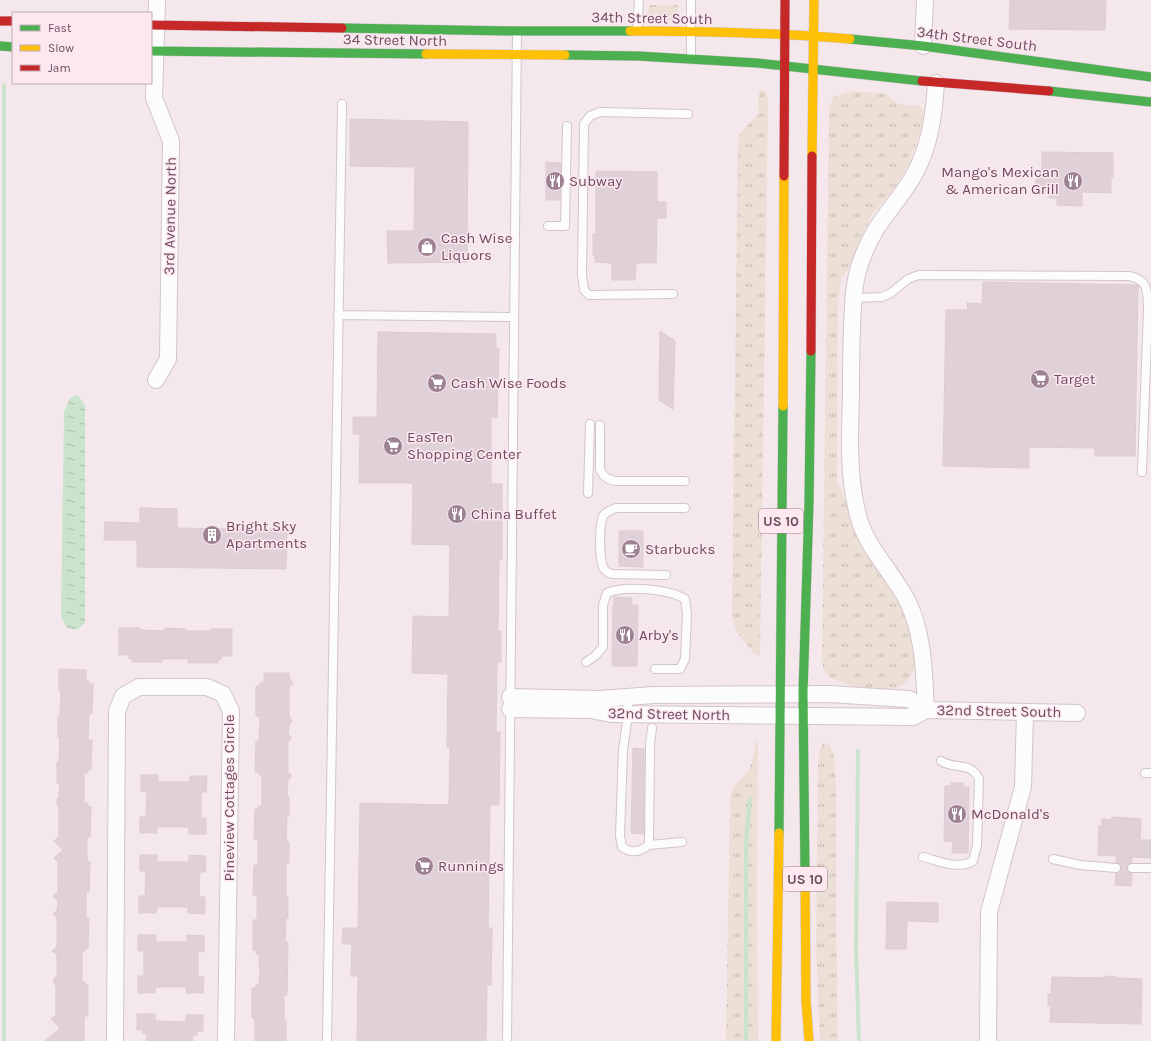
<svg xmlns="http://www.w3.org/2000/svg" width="1151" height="1041" viewBox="0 0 1151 1041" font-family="Karla,sans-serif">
	<defs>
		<pattern id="grass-tufts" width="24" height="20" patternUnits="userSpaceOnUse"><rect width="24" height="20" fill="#ecdfd5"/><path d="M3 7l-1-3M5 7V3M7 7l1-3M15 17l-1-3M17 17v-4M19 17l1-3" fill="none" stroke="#c3b7b0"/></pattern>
		<pattern id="water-ripples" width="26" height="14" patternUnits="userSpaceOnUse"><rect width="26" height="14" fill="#cbe3cd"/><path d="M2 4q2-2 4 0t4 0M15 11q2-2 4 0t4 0" fill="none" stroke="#a9baaa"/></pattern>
	</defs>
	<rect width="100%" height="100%" fill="#f4e8ec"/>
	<!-- grass -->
	<path fill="url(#grass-tufts)" d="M 650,5 L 678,5 L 678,17 L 674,21 L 651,20 C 648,16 647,9 650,5 Z
		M 759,89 L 765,91 L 768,98 L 768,106 L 760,655 L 755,654 C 741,638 733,632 732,610 L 738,144 L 740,133 L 758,114 Z
		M 852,91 L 886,94 L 898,104 L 922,107 L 924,116 L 922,126 L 909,164 L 891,193 L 873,213 L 861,237 L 848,270 L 841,279 L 838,302 L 837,481 C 840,488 844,495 846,503 C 849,515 852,527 857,538 C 868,560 885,577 897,599 C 906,615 912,635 914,654 C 914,662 916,670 910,677 C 907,681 901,686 896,688 C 880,692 841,686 829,676 C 823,671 822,663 822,656 L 829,109 L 833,97 Z
		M 758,741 L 757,894 L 758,1041 L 726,1041 L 730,797 C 733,784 739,782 747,772 C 753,765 754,751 756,742 Z
		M 824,742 L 826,746 L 829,744 L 834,757 L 836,785 L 836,922 L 838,1041 L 820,1041 L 816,947 L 818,765 L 820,749 Z"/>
	<!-- water -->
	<path fill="url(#water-ripples)" d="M 77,395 L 85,405 L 85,623 L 77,630 L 67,628 L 61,617 L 64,412 L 70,398 Z"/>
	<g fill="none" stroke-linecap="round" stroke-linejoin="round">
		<!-- stream -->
		<path stroke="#cbe3cd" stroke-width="4" d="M 4,85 L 4,1041
			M 858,751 L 856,949 L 859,1041
			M 746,1041 L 746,840 L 750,800"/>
	</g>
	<!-- building -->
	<path fill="#e0d1d8" stroke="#dccbd4" d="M 1010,0 L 1106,0 L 1105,30 L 1009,29 Z
		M 350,119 L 468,122 L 467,262 L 388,263 L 387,231 L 414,231 L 415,167 L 350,166 Z
		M 1042,152 L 1113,153 L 1113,177 L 1111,177 L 1111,193 L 1082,192 L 1082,206 L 1057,205 L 1057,198 L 1049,198 L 1049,191 L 1041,191 L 1042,189 L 1037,187 L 1035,183 L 1037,178 L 1042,177 Z
		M 546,162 L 561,163 L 560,200 L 546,200 Z
		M 596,171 L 657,172 L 657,202 L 666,202 L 666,218 L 657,218 L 656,263 L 636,263 L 635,280 L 612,280 L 612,263 L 595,262 L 595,255 L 593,255 L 593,234 L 596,234 Z
		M 983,282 L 1138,285 L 1135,456 L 1095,456 L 1095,448 L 1029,447 L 1029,468 L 943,466 L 946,310 L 968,310 L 967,303 L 982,304 Z
		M 660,331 L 675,341 L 673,409 L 659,400 Z
		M 378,332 L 496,334 L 496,348 L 499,348 L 497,418 L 491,417 L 491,484 L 502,484 L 502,560 L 499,560 L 498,631 L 501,631 L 501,662 L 497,662 L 496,732 L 500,732 L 499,805 L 490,805 L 488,928 L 492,928 L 491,985 L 487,985 L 486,1041 L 357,1041 L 358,976 L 351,976 L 352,944 L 342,944 L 343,928 L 358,928 L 360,803 L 449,805 L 450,747 L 447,747 L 448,674 L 412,673 L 413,616 L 449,617 L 450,545 L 412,544 L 413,483 L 359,483 L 360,434 L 353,434 L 353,417 L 377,417 Z
		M 140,508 L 177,509 L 177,528 L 287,530 L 286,569 L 137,567 L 137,540 L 104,540 L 105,522 L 140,523 Z
		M 619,531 L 643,531 L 643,567 L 619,566 Z
		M 614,597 L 632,598 L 632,605 L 638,605 L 637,666 L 612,666 L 613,605 L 614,605 Z
		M 119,628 L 140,628 L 140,630 L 165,631 L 165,628 L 186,629 L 186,631 L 211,631 L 211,629 L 232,629 L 232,656 L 221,656 L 221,660 L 218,660 L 218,663 L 188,663 L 188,659 L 162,659 L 162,662 L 132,662 L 133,659 L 129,659 L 129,655 L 119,655 Z
		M 59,669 L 86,670 L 86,680 L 89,681 L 89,684 L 93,684 L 92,714 L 89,714 L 88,740 L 92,740 L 91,770 L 88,770 L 88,773 L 84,773 L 84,803 L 88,803 L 88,807 L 91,807 L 90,837 L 87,837 L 87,861 L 90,862 L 89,892 L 86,892 L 86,918 L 89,918 L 88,948 L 85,948 L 85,951 L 82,951 L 82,982 L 85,982 L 85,985 L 88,985 L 88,1016 L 84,1016 L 84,1041 L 45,1041 L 60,1028 L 51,1019 L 56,1015 L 56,986 L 54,983 L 54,978 L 57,976 L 57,954 L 52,951 L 57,947 L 57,918 L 53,914 L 57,910 L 58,901 L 53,896 L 58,892 L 58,862 L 54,858 L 63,850 L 54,841 L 59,837 L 59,807 L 57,804 L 57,799 L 59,797 L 60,783 L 57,783 L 57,762 L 59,762 L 60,737 L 58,737 L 58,716 L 60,716 L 61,691 L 59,691 Z
		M 264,673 L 289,673 L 289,678 L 293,683 L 289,687 L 289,716 L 292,721 L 289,725 L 288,734 L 292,738 L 288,742 L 288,772 L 292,776 L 288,780 L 287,797 L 289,797 L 289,816 L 287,816 L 286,841 L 289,842 L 289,863 L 286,863 L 286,897 L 288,897 L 288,918 L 286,918 L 285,942 L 288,942 L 287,995 L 284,995 L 284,1020 L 286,1020 L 286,1041 L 255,1041 L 255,1018 L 252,1018 L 252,988 L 256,988 L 256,985 L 259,985 L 260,975 L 259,954 L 256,954 L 256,951 L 253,950 L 253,920 L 257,920 L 257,895 L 253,895 L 254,865 L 258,865 L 258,839 L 254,839 L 255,809 L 258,809 L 258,806 L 262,806 L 262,775 L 259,775 L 259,772 L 255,772 L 256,741 L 259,741 L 260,720 L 260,716 L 256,716 L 256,686 L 260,686 L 260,683 L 264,683 Z
		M 633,748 L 644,749 L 644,834 L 631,833 Z
		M 141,775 L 158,775 L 158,782 L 190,782 L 190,776 L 207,776 L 206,792 L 201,792 L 201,818 L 206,818 L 206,834 L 189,834 L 189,827 L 157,827 L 157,833 L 140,833 L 140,817 L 146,817 L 147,795 L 146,791 L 141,791 Z
		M 951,783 L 963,783 L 963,787 L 969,787 L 968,853 L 952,853 L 953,842 L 944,841 L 945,786 L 951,786 Z
		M 1112,817 L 1141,819 L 1140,840 L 1151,840 L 1151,858 L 1132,857 L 1132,862 L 1127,866 L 1127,871 L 1132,873 L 1131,886 L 1115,885 L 1116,873 L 1120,871 L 1121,868 L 1119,864 L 1116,863 L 1117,856 L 1098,855 L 1099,826 L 1102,826 L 1102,819 L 1111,820 Z
		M 140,855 L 157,855 L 157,862 L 189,862 L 189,855 L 206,856 L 205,872 L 200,872 L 199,893 L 200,897 L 205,897 L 205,914 L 188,913 L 188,907 L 157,907 L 156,913 L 139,913 L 139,896 L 145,896 L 146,871 L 140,871 Z
		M 887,902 L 938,903 L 938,922 L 907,921 L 906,949 L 886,949 Z
		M 138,935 L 156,935 L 156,942 L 187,942 L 187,935 L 204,936 L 204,952 L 198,951 L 198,977 L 204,977 L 203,993 L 186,993 L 187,987 L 155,987 L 155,993 L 138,993 L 138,976 L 144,976 L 144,951 L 138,951 Z
		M 1104,976 L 1117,977 L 1117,978 L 1142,979 L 1141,1024 L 1050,1022 L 1051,1006 L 1048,1006 L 1048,994 L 1051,994 L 1052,977 L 1104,978 Z
		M 137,1014 L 155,1014 L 155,1021 L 186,1022 L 186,1015 L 203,1015 L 203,1031 L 197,1031 L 197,1035 L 193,1035 L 193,1041 L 146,1041 L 147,1034 L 143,1034 L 143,1030 L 137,1030 Z"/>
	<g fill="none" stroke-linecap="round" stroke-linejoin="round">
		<!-- lane casing -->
		<g stroke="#d3c4cb" stroke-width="10">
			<path id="lane" d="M 637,31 L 639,0
				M 691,58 L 691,0
				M 548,226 L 565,226 L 567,126
				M 673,294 L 589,295 L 584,290 L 582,275 L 584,124 L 590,116 L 600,112 L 688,114
				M 854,298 L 882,297 L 891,293 L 908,279 L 919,275 L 1129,276 C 1150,280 1147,293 1148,310 L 1142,472
				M 338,315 L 514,317
				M 600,425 L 600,469 C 603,477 607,479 615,481 L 685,481
				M 588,493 L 590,424
				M 666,575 L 612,574 C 608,573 606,572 604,569 C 599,561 599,525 603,516 C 606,511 611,510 616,508 L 685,508
				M 586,662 L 595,656 L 603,647 L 603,605 L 607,593 C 623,585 669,589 685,599 L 687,614 L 685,659 L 680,669 L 655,669
				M 628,697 L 628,715 L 623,750 L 620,836 L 622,847 C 632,854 639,852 649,845 L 650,744 L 652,728
				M 1145,773 L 1151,773
				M 649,845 L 682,842
				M 923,857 C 939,861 958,870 973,861 L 977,845 L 979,779 C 971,761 955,770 941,761
				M 1053,859 L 1080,865 L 1116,868
				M 1132,868 L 1151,868
				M 327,1041 L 342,104
				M 507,1041 L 517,32"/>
		</g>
		<!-- street casing -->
		<g stroke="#d3c4cb" stroke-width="18">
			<path id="street" d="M 923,46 L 925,0
				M 156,380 L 168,359 L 171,141 L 154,98 L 157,0
				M 510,697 L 600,699 L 654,695 L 830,694 L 909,699 L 926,710
				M 510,709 L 591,710 L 611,714 L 913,717 L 926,710 L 1077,713
				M 926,710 C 924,673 924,636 908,602 C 894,574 870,552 860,522 C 847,480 850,436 851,393 C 851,360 851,326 854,293 C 856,271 864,250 875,231 C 887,211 904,194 915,173 C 930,145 934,115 936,83
				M 115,1041 L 117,711 L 123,696 L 139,687 L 207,687 L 223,694 L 231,711 L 226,1041
				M 988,1041 L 989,912 L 1023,787 L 1025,712"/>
		</g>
		<!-- fast casing -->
		<g stroke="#d4c4cc" stroke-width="10">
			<path id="fast" d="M 342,28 L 517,31 L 630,31
				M 850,39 L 923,46 L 1151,77
				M 0,46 L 13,47
				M 151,51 L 426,54
				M 565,55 L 638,56 L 757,63 L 922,81
				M 1049,91 L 1151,102
				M 779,833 L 783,406
				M 805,872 L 803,693 L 809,503 L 811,351"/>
		</g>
		<!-- slow casing -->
		<g stroke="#d4c4cc" stroke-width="10">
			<path id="slow" d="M 630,31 C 704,31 777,33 850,39
				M 426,54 L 565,55
				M 812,156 L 814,0
				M 783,406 L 784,176
				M 805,872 L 806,1000 L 809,1041
				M 776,1041 L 779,833"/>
		</g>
		<!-- jam casing -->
		<g stroke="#d4c4cc" stroke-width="10">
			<path id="jam" d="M 0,21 L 13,21
				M 151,25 L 342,28
				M 922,81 L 1049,91
				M 784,176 L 785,0
				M 811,351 L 812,156"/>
		</g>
		<!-- lane -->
		<use href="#lane" stroke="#fdfcfc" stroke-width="8"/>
		<!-- street -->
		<use href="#street" stroke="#fdfcfc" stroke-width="16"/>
		<!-- fast -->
		<use href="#fast" stroke="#4caf50" stroke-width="9"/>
		<!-- slow -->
		<use href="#slow" stroke="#ffc107" stroke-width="9"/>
		<!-- jam -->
		<use href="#jam" stroke="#c62828" stroke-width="9"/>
	</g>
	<!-- icons -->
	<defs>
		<g id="restaurant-disc" transform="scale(1)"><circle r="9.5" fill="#9d8392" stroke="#fde8f0"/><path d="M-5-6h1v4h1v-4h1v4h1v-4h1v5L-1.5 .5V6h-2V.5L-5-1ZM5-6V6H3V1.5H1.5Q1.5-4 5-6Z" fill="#fff"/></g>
		<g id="shop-disc" transform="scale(1)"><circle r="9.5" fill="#9d8392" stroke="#fde8f0"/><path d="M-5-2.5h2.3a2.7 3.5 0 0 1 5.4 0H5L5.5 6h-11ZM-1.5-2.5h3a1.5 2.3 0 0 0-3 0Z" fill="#fff"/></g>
		<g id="supermarket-disc" transform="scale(1)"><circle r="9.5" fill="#9d8392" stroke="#fde8f0"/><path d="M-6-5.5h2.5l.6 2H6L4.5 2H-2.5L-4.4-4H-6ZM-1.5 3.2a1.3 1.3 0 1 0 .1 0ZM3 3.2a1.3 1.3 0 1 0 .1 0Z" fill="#fff"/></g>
		<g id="building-disc" transform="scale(1)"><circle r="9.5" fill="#9d8392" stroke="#fde8f0"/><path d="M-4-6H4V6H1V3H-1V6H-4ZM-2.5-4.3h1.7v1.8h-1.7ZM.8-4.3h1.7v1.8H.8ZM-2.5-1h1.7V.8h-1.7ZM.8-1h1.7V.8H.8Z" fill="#fff"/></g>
		<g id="cafe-disc" transform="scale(1)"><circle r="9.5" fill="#9d8392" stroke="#fde8f0"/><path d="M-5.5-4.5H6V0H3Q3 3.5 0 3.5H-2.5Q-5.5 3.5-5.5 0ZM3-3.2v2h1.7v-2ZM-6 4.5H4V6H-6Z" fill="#fff"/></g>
	</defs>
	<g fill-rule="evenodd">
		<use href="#restaurant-disc" x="555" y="181"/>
		<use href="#restaurant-disc" x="1073" y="181"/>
		<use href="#shop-disc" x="427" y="247"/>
		<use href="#supermarket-disc" x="1040" y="379"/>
		<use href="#supermarket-disc" x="437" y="383"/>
		<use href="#supermarket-disc" x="393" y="446"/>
		<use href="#restaurant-disc" x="457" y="514"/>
		<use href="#building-disc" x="212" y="535"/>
		<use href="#cafe-disc" x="631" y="549"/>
		<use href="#restaurant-disc" x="625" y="635"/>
		<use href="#restaurant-disc" x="957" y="814"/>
		<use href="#supermarket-disc" x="424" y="866"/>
	</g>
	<g text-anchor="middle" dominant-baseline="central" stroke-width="3" stroke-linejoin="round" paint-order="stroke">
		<!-- shield labels -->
		<g fill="#fde8f0" stroke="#997b8c" stroke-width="1">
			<rect x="759" y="509" width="44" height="24" rx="3"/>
			<rect x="783" y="867" width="44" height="24" rx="3"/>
		</g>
		<g font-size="14" font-weight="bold" fill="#6e4c61">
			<text x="781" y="521">US 10</text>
			<text x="805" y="879">US 10</text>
		</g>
		<!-- street labels -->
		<g font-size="15" fill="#6e4c61" stroke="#fde8f0">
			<text transform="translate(652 18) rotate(1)">34th Street South</text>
			<text transform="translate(977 39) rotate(7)">34th Street South</text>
			<text transform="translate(395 40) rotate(1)">34 Street North</text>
			<text transform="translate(170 216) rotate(-89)">3rd Avenue North</text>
			<text transform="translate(999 711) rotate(1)">32nd Street South</text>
			<text transform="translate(669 714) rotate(1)">32nd Street North</text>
			<text transform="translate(229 798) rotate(-90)">Pineview Cottages Circle</text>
		</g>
		<!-- poi labels -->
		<g font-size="15" fill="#6e4c61" stroke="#fde8f0" text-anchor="start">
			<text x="1059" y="172" text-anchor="end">Mango's Mexican<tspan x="1059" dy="17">&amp; American Grill</tspan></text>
			<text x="569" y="181">Subway</text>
			<text x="441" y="238">Cash Wise<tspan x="441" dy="17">Liquors</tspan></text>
			<text x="1054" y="379">Target</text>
			<text x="451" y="383">Cash Wise Foods</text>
			<text x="407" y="437">EasTen<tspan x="407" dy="17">Shopping Center</tspan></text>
			<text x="471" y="514">China Buffet</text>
			<text x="226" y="526">Bright Sky<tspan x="226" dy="17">Apartments</tspan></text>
			<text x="645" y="549">Starbucks</text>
			<text x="639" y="635">Arby's</text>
			<text x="971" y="814">McDonald's</text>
			<text x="438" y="866">Runnings</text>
		</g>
	</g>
	<!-- legend -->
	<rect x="12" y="12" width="140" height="72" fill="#fde8f0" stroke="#c4aab7"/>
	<rect x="20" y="25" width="20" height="6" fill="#4caf50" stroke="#c4aab7"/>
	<text x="48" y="32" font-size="12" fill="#6e4c61">Fast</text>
	<rect x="20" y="45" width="20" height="6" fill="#ffc107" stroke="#c4aab7"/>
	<text x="48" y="52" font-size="12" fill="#6e4c61">Slow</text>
	<rect x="20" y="65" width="20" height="6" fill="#c62828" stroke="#c4aab7"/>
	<text x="48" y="72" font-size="12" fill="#6e4c61">Jam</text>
</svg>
